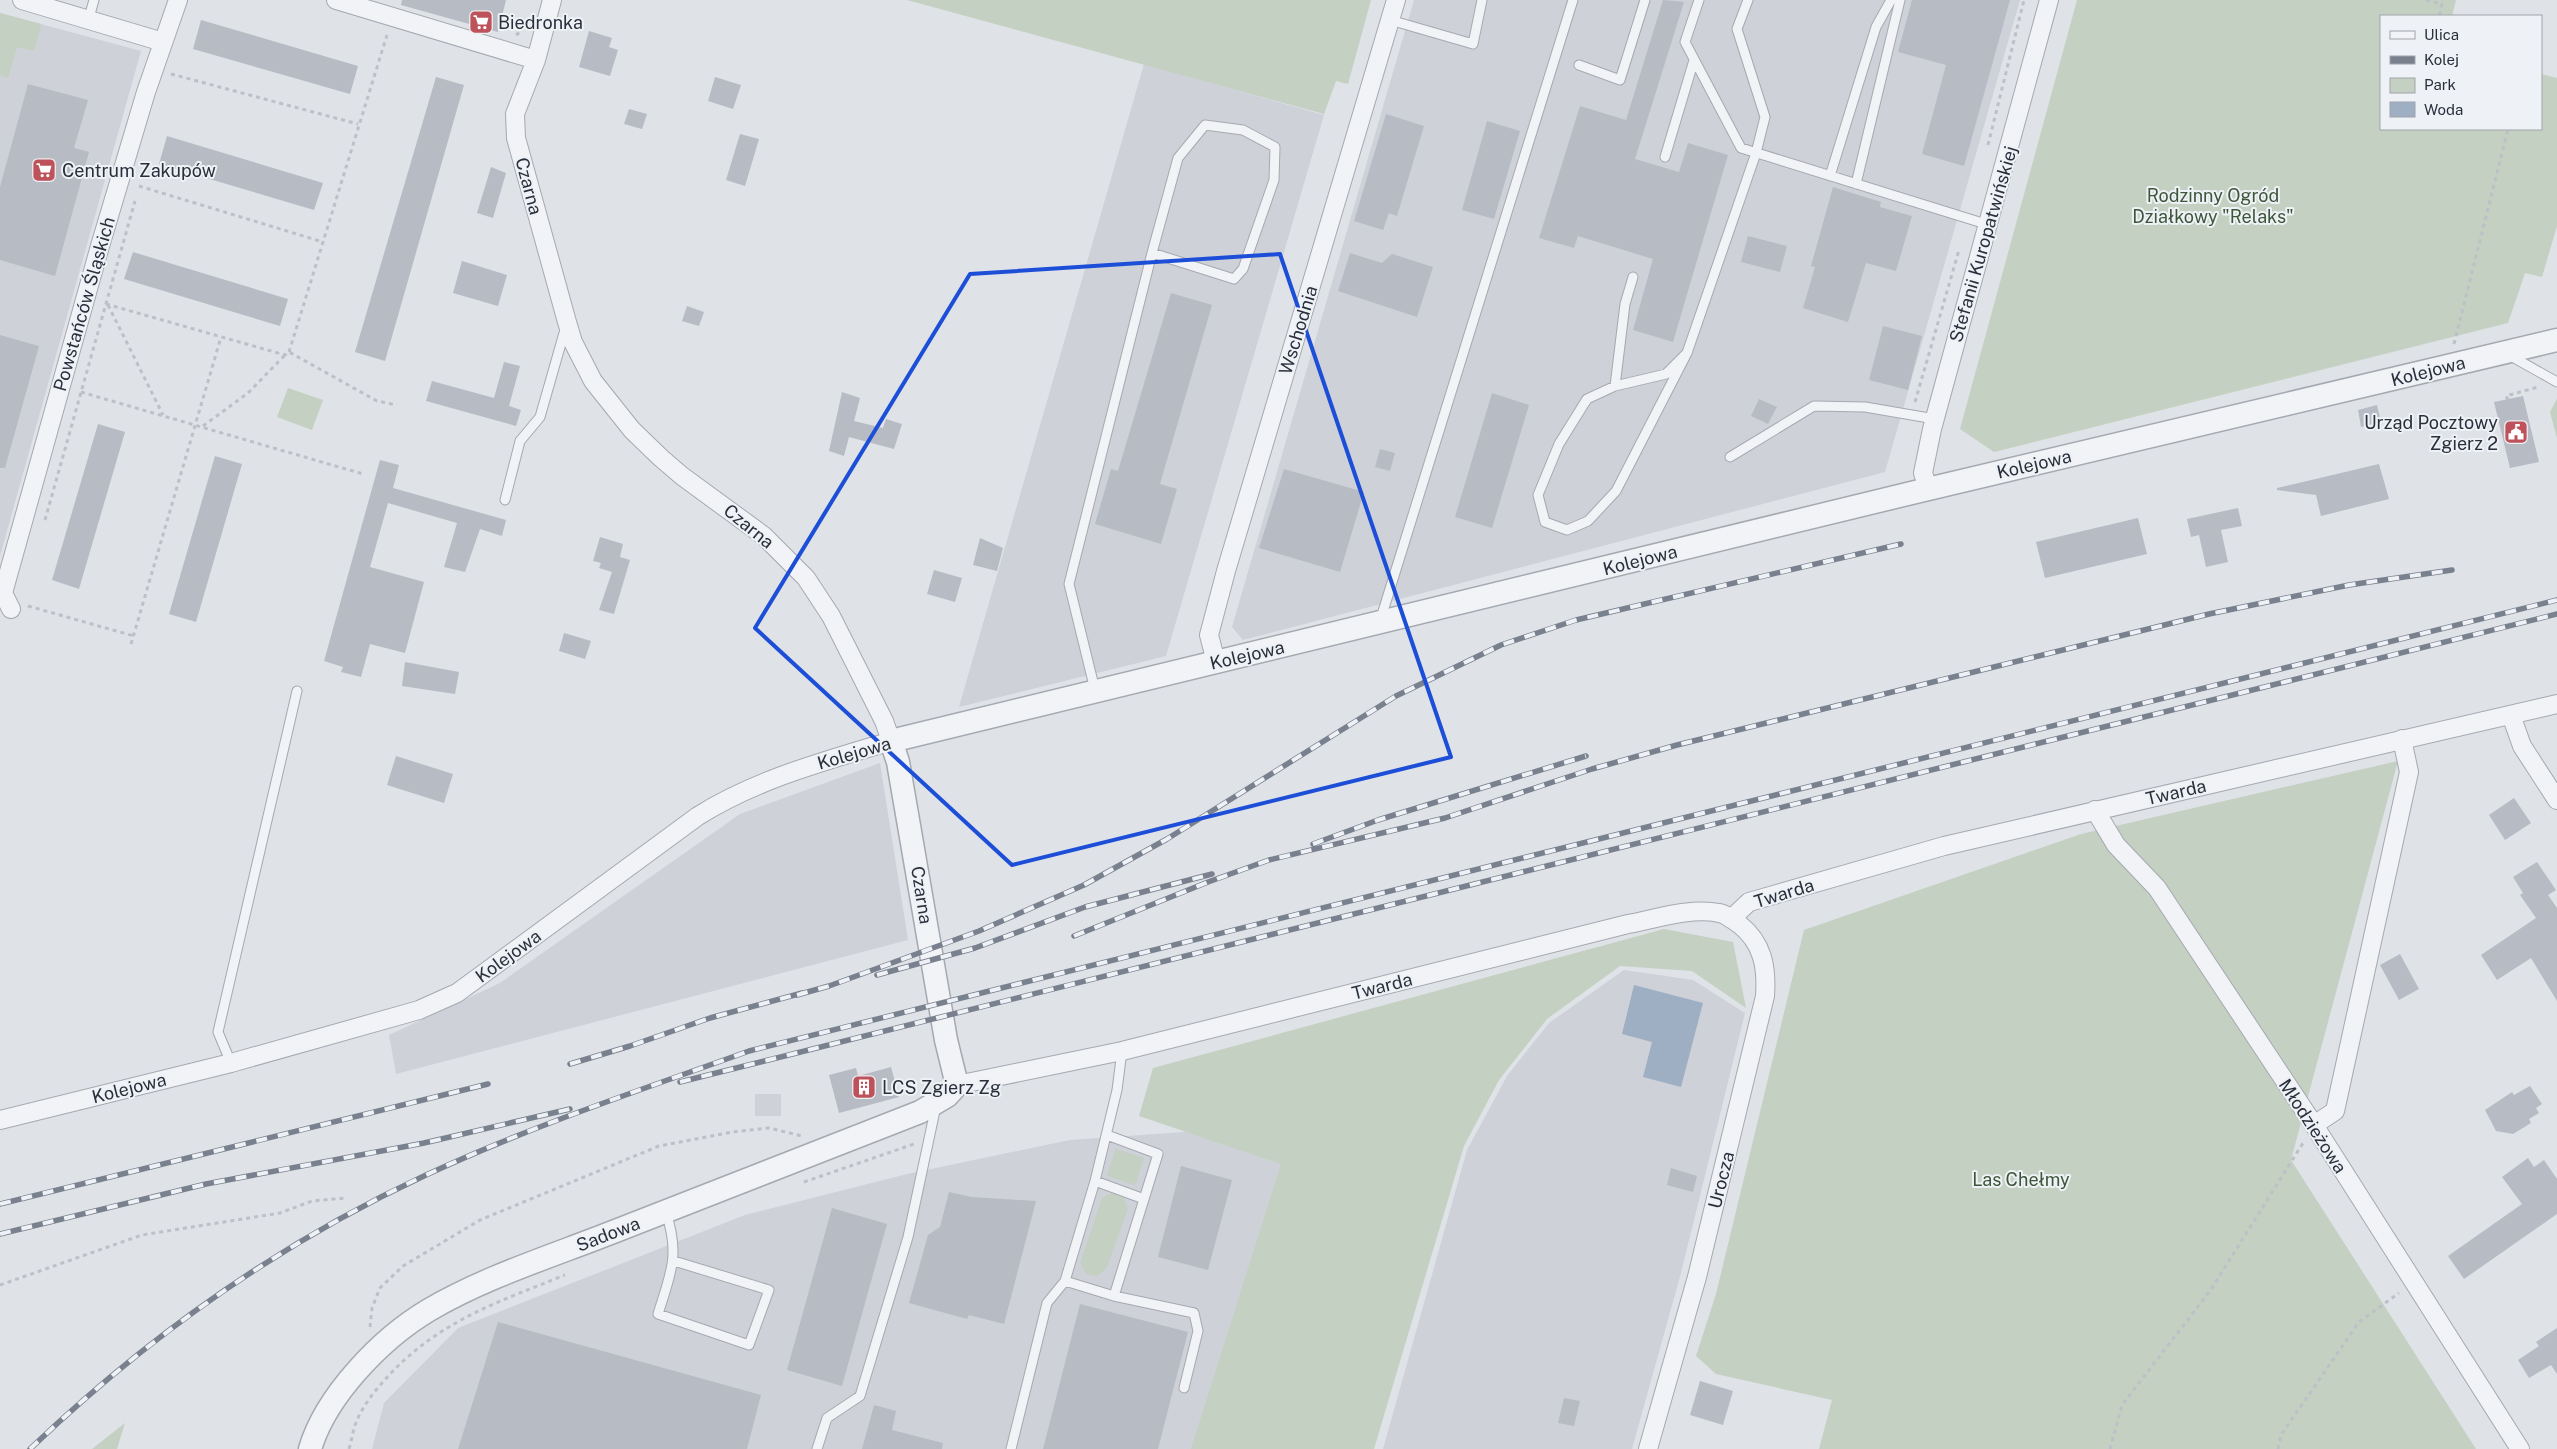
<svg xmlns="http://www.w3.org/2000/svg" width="2557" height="1449" viewBox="0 0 2557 1449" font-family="'Public Sans',sans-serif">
	<rect width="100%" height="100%" fill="#dfe2e7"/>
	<!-- built -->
	<path fill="#ced1d8" d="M 1414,0 L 2020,0 L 1885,472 L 1243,640 L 1232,627 Z
		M 0,13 L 141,51 L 0,556 Z
		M 1144,64 L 1324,115 L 1166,656 L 959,707 Z
		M 880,763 L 908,940 L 396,1074 L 389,1035 L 500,983 L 740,814 Z
		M 1624,970 L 1693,980 L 1745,1013 L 1681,1273 L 1632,1449 L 1383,1449 L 1467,1150 L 1507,1076 L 1549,1023 Z
		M 755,1094 L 781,1094 L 781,1116 L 755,1116 Z
		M 1297,1124 L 1210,1449 L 372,1449 L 384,1403 L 458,1328 L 745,1215 L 907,1174 L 1070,1140 Z"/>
	<!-- green -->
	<path fill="#c4d0c1" d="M 907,0 L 1371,0 L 1348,84 L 1336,81 L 1324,114 Z
		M 2077,0 L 2456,0 L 2452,16 L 2381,16 L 2381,129 L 2541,129 L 2541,74 L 2557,78 L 2557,226 L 2542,277 L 2525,273 L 2508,323 L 1994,452 L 1960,429 Z
		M 0,13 L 41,24 L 34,51 L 17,47 L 8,78 L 0,75 Z
		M 288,388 L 323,400 L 312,430 L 277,417 Z
		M 2557,399 L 2557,438 L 2550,412 Z
		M 2398,761 L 2291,1160 L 2476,1449 L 1819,1449 L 1832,1400 L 1716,1374 L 1696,1356 L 1716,1294 L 1804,930 L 2081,834 Z
		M 1664,929 L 1733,942 L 1746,1008 L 1692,971 L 1620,966 L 1547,1019 L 1499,1080 L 1464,1146 L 1374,1449 L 1191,1449 L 1281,1164 L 1139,1116 L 1153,1068 Z
		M 1116,1149 L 1144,1158 L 1135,1185 L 1107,1176 Z
		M 1112,1193 L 1123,1197 L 1128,1209 L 1106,1269 L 1097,1276 L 1086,1274 L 1080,1263 L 1102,1198 Z
		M 125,1423 L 117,1449 L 92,1449 Z"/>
	<!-- water -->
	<path fill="#9eaec3" d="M 1634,985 L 1703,1003 L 1681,1087 L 1643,1077 L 1652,1042 L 1622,1034 Z"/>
	<!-- building -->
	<path fill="#b7bbc3" d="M 402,0 L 506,0 L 498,32 L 401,5 Z
		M 1663,0 L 1684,2 L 1635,159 L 1679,172 L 1688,143 L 1728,155 L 1673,342 L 1633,330 L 1653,259 L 1578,236 L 1574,248 L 1539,238 L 1580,106 L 1626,120 Z
		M 1912,0 L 2010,0 L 1964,166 L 1922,154 L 1946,65 L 1898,52 Z
		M 201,20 L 358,66 L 350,94 L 193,49 Z
		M 589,31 L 612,38 L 609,47 L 618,50 L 610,76 L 579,67 Z
		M 436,77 L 464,85 L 385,361 L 355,352 Z
		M 715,77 L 741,85 L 733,109 L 708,101 Z
		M 28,84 L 88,100 L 74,148 L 89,152 L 55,276 L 0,260 L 0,187 Z
		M 629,109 L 647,114 L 642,129 L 624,124 Z
		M 1386,114 L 1424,126 L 1397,216 L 1389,213 L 1383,230 L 1354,221 Z
		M 1487,121 L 1520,131 L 1494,219 L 1462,210 Z
		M 740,134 L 759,139 L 745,186 L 726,180 Z
		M 167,136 L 323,183 L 314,210 L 159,164 Z
		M 491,167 L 506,173 L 493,218 L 477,213 Z
		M 1833,187 L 1881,202 L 1880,207 L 1912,216 L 1896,271 L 1866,263 L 1848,322 L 1803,308 L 1815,267 L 1811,266 Z
		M 1748,236 L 1787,246 L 1780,272 L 1741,262 Z
		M 133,252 L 288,299 L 280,326 L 124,279 Z
		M 1350,253 L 1382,263 L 1392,254 L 1433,267 L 1417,317 L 1338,291 Z
		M 462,261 L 507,275 L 498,306 L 453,293 Z
		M 1171,293 L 1212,305 L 1160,484 L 1177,489 L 1161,544 L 1095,524 L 1111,469 L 1118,471 Z
		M 687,306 L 704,312 L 699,326 L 682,321 Z
		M 1883,326 L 1922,336 L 1908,390 L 1869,380 Z
		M 0,335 L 39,346 L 5,468 L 0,468 Z
		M 504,362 L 520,366 L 509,406 L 521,410 L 516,426 L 426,401 L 432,381 L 494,398 Z
		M 842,392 L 860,398 L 854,421 L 883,428 L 886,419 L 902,424 L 894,449 L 849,437 L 844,456 L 829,451 Z
		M 1492,393 L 1529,405 L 1492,528 L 1455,517 Z
		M 2523,396 L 2539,462 L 2510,468 L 2494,402 Z
		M 1759,399 L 1777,407 L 1768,424 L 1751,416 Z
		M 2377,405 L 2381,422 L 2361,427 L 2358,410 Z
		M 98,424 L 125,432 L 79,589 L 52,580 Z
		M 1380,449 L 1395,453 L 1390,471 L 1375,467 Z
		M 215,456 L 242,464 L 196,622 L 169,614 Z
		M 380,460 L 399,465 L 393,488 L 506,520 L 502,536 L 480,529 L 465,572 L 444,567 L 457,523 L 388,503 L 370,567 L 424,582 L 405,653 L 370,644 L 361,677 L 341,672 L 343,667 L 324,661 Z
		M 2379,464 L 2389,499 L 2321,516 L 2316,495 L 2277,490 L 2277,488 Z
		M 1284,469 L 1364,492 L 1340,572 L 1259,548 Z
		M 2238,508 L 2242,526 L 2221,530 L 2228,562 L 2206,567 L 2199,535 L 2191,537 L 2187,519 Z
		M 2138,518 L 2147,554 L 2045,578 L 2036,542 Z
		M 600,537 L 623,544 L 620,557 L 630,560 L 614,614 L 599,610 L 612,572 L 599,568 L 601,563 L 593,561 Z
		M 980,538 L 1003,548 L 997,571 L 973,565 Z
		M 934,570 L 962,578 L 955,602 L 927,594 Z
		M 564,633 L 591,641 L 585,659 L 559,651 Z
		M 405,662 L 459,672 L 455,694 L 402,686 Z
		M 396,756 L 453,774 L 444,803 L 387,785 Z
		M 2514,798 L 2531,823 L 2505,840 L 2489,815 Z
		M 2537,862 L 2556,890 L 2548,895 L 2557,908 L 2557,1001 L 2531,958 L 2497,980 L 2481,955 L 2536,918 L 2520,895 L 2523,893 L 2513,877 Z
		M 2400,954 L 2419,989 L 2399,1000 L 2380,965 Z
		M 891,1067 L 899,1097 L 839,1113 L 829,1075 L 856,1068 L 858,1076 Z
		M 2530,1086 L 2542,1104 L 2536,1108 L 2539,1113 L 2529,1119 L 2531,1123 L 2513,1134 L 2496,1131 L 2485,1110 L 2512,1092 L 2514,1095 Z
		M 2528,1158 L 2534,1167 L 2544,1160 L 2557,1179 L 2557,1214 L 2464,1279 L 2448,1256 L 2522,1204 L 2502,1177 Z
		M 1181,1166 L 1232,1180 L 1208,1270 L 1158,1257 Z
		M 1671,1168 L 1697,1176 L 1693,1192 L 1667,1185 Z
		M 949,1192 L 972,1197 L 1036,1201 L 1004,1324 L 969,1315 L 967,1319 L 909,1303 L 928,1235 L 940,1227 Z
		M 832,1208 L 887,1224 L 842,1386 L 787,1370 Z
		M 1080,1304 L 1188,1332 L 1158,1449 L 1043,1449 Z
		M 498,1322 L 761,1395 L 747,1449 L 458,1449 Z
		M 2557,1328 L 2557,1374 L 2551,1365 L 2529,1378 L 2518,1360 L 2539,1346 L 2536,1342 Z
		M 1700,1381 L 1733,1391 L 1723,1425 L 1690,1415 Z
		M 1564,1398 L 1580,1401 L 1574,1426 L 1558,1423 Z
		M 874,1405 L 896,1411 L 892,1430 L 943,1443 L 942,1449 L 862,1449 Z"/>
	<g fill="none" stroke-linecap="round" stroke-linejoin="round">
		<!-- service casing -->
		<g stroke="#a5a9b0" stroke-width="11">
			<path id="service" d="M 1699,0 L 1685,42 L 1741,148 L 1989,225
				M 1390,20 L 1473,44 L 1482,0
				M 88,21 L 94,0
				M 1579,65 L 1620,80 L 1645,0
				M 1665,157 L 1694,60
				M 1830,176 L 1876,27 L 1891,0
				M 1856,184 L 1900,0
				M 1687,353 L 1616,491 L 1588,521 L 1567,530 L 1545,522 L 1538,495 L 1559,444 L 1587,399 L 1615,386 L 1666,374 L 1687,353 L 1756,153 L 1765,117 L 1737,29 L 1748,0
				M 2509,355 L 2557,382
				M 1615,386 L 1625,304 L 1633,277
				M 1730,457 L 1814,406 L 1865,407 L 1935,419
				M 505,500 L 520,441 L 540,417 L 566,326
				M 1380,621 L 1573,0
				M 1095,690 L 1069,584 L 1152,253 L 1155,242 L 1178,158 L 1205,125 L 1243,130 L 1275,147 L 1274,180 L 1243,269 L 1234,279 L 1152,253
				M 231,1063 L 218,1032 L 297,691
				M 1095,1181 L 1144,1199
				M 666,1212 C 680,1256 671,1272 658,1314 L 749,1345 L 769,1290 L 674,1261
				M 1065,1281 L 1114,1296 L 1158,1154 L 1107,1135
				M 1114,1296 L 1194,1313 L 1198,1331 L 1184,1388
				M 817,1449 L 827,1418 L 860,1396 L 908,1237 L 936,1106
				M 1011,1449 L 1047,1303 L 1065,1281 L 1095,1181 L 1117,1090 L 1122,1051"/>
		</g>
		<!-- minor casing -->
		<g stroke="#a5a9b0" stroke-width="20">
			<path id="minor" d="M 22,0 L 163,42
				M 336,0 L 536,60
				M 1928,489 L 1923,473 L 1932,429 L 2049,0
				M 11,609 L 3,593 L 100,246 L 146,92 L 178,0
				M 1216,662 L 1209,635 L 1226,571 L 1396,0
				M 2511,715 L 2522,746 L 2557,800
				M 2095,810 L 2116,845 L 2157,888 L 2314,1125 L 2520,1449
				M 1731,919 L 1749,902 L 1944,846 L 2557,704
				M 957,1085 L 1122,1051 L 1628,924 C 1655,919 1691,907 1719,913 C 1726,914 1733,920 1739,924 C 1763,943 1767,967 1765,996 L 1697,1277 L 1648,1449
				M 0,1120 L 231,1063 L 419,1010 L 457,993 L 698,816 C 757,779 825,761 891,741 L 884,721 L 831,616 L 806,578 L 764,536 L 682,476 L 661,458 L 632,430 L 593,381 L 573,342 L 567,322 L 516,138 L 515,114 L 536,60 L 552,0
				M 2314,1125 L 2335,1111 L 2409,772 L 2402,739"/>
		</g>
		<!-- tertiary casing -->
		<g stroke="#a5a9b0" stroke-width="25">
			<path id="tertiary" d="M 310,1449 C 326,1395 382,1338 429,1310 C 485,1277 552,1256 613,1232 C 716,1192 818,1152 920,1112 L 947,1096 L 957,1085 L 946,1040 L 898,762 L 891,741 L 1928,489 L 2557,340"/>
		</g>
		<!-- path -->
		<path stroke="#bdc0c6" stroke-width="3" stroke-dasharray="4 4" stroke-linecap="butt" d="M 2426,0 L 2442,4 L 2439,16
			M 516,35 L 522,31 L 526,15
			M 171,74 L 358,124
			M 1988,145 L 2024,0
			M 139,186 L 323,242
			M 106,304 L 285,355 L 289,352 L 377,401 L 397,405
			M 108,305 L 163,415
			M 2454,344 L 2508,129
			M 289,352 L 387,35
			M 81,392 L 363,474
			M 2508,400 L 2506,396 L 2538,387
			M 1915,402 L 1959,250
			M 203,426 L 248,393 L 285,355
			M 45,520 L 135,201
			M 28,606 L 134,636
			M 131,644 L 221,337
			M 804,1182 L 914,1144
			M 0,1285 L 142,1235 L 280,1213 L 312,1201 L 345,1198
			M 370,1327 L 372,1308 L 380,1288 L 403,1266 L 480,1220 L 659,1146 L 732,1132 L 769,1128 L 802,1136
			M 349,1449 C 352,1439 353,1429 357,1420 C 365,1402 378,1387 391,1373 C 442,1320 498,1302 565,1275
			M 2110,1449 L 2122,1405 L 2210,1291 L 2303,1143
			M 2278,1449 L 2281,1435 L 2359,1322 L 2399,1293"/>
		<!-- service -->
		<use href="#service" stroke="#f1f3f6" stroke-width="9"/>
		<!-- minor -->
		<use href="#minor" stroke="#f1f3f6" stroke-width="18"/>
		<!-- tertiary -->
		<use href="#tertiary" stroke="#f1f3f6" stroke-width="22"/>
		<!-- rail casing -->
		<g stroke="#7a818e" stroke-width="5.5">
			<path id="rail" d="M 1313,844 L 1378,820 L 1586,756
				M 1074,936 L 1208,882 L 1269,860 L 1445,818 L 1592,769 L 1677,745 L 2209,614 L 2349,585 L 2452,570
				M 877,975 L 975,948 L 1085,907 L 1212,874
				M 797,995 L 829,986 L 979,931 L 1084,885 L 1167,839 L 1396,696 L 1501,645 L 1576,620 L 1901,544
				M 570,1064 L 630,1046 L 710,1018 L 802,993
				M 680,1082 L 2557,614
				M 0,1204 L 488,1084
				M 0,1234 L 206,1184 L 424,1143 L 570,1109
				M 30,1449 C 146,1338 280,1243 426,1175 C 531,1126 641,1090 749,1051 L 2557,600"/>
		</g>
		<!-- rail -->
		<use href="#rail" stroke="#eef1f5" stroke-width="4" stroke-dasharray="11" stroke-linecap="butt"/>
	</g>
	<!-- marked area -->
	<path fill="none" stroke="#1d4ed8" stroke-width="4" stroke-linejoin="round" d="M 1280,254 L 1451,757 L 1012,865 L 755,628 L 970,274 Z"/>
	<!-- icons -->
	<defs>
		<g id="supermarket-square" transform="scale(1.25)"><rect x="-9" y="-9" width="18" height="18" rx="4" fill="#be525b" stroke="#eef1f5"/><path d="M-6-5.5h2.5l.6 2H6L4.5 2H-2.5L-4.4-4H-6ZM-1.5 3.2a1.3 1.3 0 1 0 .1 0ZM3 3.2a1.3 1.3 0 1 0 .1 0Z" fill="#fff"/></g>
		<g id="civic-square" transform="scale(1.25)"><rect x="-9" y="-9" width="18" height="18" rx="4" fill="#be525b" stroke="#eef1f5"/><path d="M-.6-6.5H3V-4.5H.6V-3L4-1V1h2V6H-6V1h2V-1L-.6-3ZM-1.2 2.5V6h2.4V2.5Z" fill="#fff"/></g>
		<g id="building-square" transform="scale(1.25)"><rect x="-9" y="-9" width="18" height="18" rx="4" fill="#be525b" stroke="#eef1f5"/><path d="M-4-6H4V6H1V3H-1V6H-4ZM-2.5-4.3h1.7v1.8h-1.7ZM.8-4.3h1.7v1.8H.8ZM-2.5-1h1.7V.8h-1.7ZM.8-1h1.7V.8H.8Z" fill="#fff"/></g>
	</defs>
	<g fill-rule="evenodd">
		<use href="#supermarket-square" x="481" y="22"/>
		<use href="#supermarket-square" x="44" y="170"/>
		<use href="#civic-square" x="2516" y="432"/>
		<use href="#building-square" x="864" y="1087"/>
	</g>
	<g text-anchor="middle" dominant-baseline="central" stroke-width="4" stroke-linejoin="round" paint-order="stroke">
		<!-- poi labels -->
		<g font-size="18" fill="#2a2f3c" stroke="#eef1f5" text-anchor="start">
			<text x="498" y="22">Biedronka</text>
			<text x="62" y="170">Centrum Zakupów</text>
			<text x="2498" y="422" text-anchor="end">Urząd Pocztowy<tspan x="2498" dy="21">Zgierz 2</tspan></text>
			<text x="882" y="1087">LCS Zgierz Zg</text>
		</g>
		<!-- street labels -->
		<g font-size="18" fill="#2a2f3c" stroke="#eef1f5">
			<text transform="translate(529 186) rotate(75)">Czarna</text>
			<text transform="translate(1983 244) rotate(-74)">Stefanii Kuropatwińskiej</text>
			<text transform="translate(84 304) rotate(-74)">Powstańców Śląskich</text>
			<text transform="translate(1298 330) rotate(-73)">Wschodnia</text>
			<text transform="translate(2428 371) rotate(-14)">Kolejowa</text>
			<text transform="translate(2034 464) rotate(-13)">Kolejowa</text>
			<text transform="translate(749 526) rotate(39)">Czarna</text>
			<text transform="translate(1640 560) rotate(-14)">Kolejowa</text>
			<text transform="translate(1247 655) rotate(-13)">Kolejowa</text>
			<text transform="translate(854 753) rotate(-16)">Kolejowa</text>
			<text transform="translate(2176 792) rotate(-13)">Twarda</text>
			<text transform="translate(1784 893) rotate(-17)">Twarda</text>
			<text transform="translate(922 895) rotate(81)">Czarna</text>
			<text transform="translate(508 956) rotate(-36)">Kolejowa</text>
			<text transform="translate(1382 986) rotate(-14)">Twarda</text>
			<text transform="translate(129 1088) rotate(-14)">Kolejowa</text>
			<text transform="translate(2313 1126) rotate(57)">Młodzieżowa</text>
			<text transform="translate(1721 1180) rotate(-76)">Urocza</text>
			<text transform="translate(608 1234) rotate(-21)">Sadowa</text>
		</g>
		<!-- park labels -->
		<g font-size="18" fill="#3c5639" stroke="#eef1f5">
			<text x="2213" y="195">Rodzinny Ogród<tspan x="2213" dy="21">Działkowy "Relaks"</tspan></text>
			<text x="2021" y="1179">Las Chełmy</text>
		</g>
	</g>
	<!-- legend -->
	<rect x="2380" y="15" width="162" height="115" fill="#eef1f5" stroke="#a0a3ab"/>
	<rect x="2390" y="31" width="25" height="8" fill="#f1f3f6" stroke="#a0a3ab"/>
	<text x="2424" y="40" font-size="15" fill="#2a2f3c">Ulica</text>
	<rect x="2390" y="56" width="25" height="8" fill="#7a818e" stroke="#a0a3ab"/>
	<text x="2424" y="65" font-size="15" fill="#2a2f3c">Kolej</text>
	<rect x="2390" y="78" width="25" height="15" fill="#c4d0c1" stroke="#a0a3ab"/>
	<text x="2424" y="90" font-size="15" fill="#2a2f3c">Park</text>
	<rect x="2390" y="102" width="25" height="15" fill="#9eaec3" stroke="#a0a3ab"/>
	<text x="2424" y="115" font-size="15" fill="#2a2f3c">Woda</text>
</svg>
